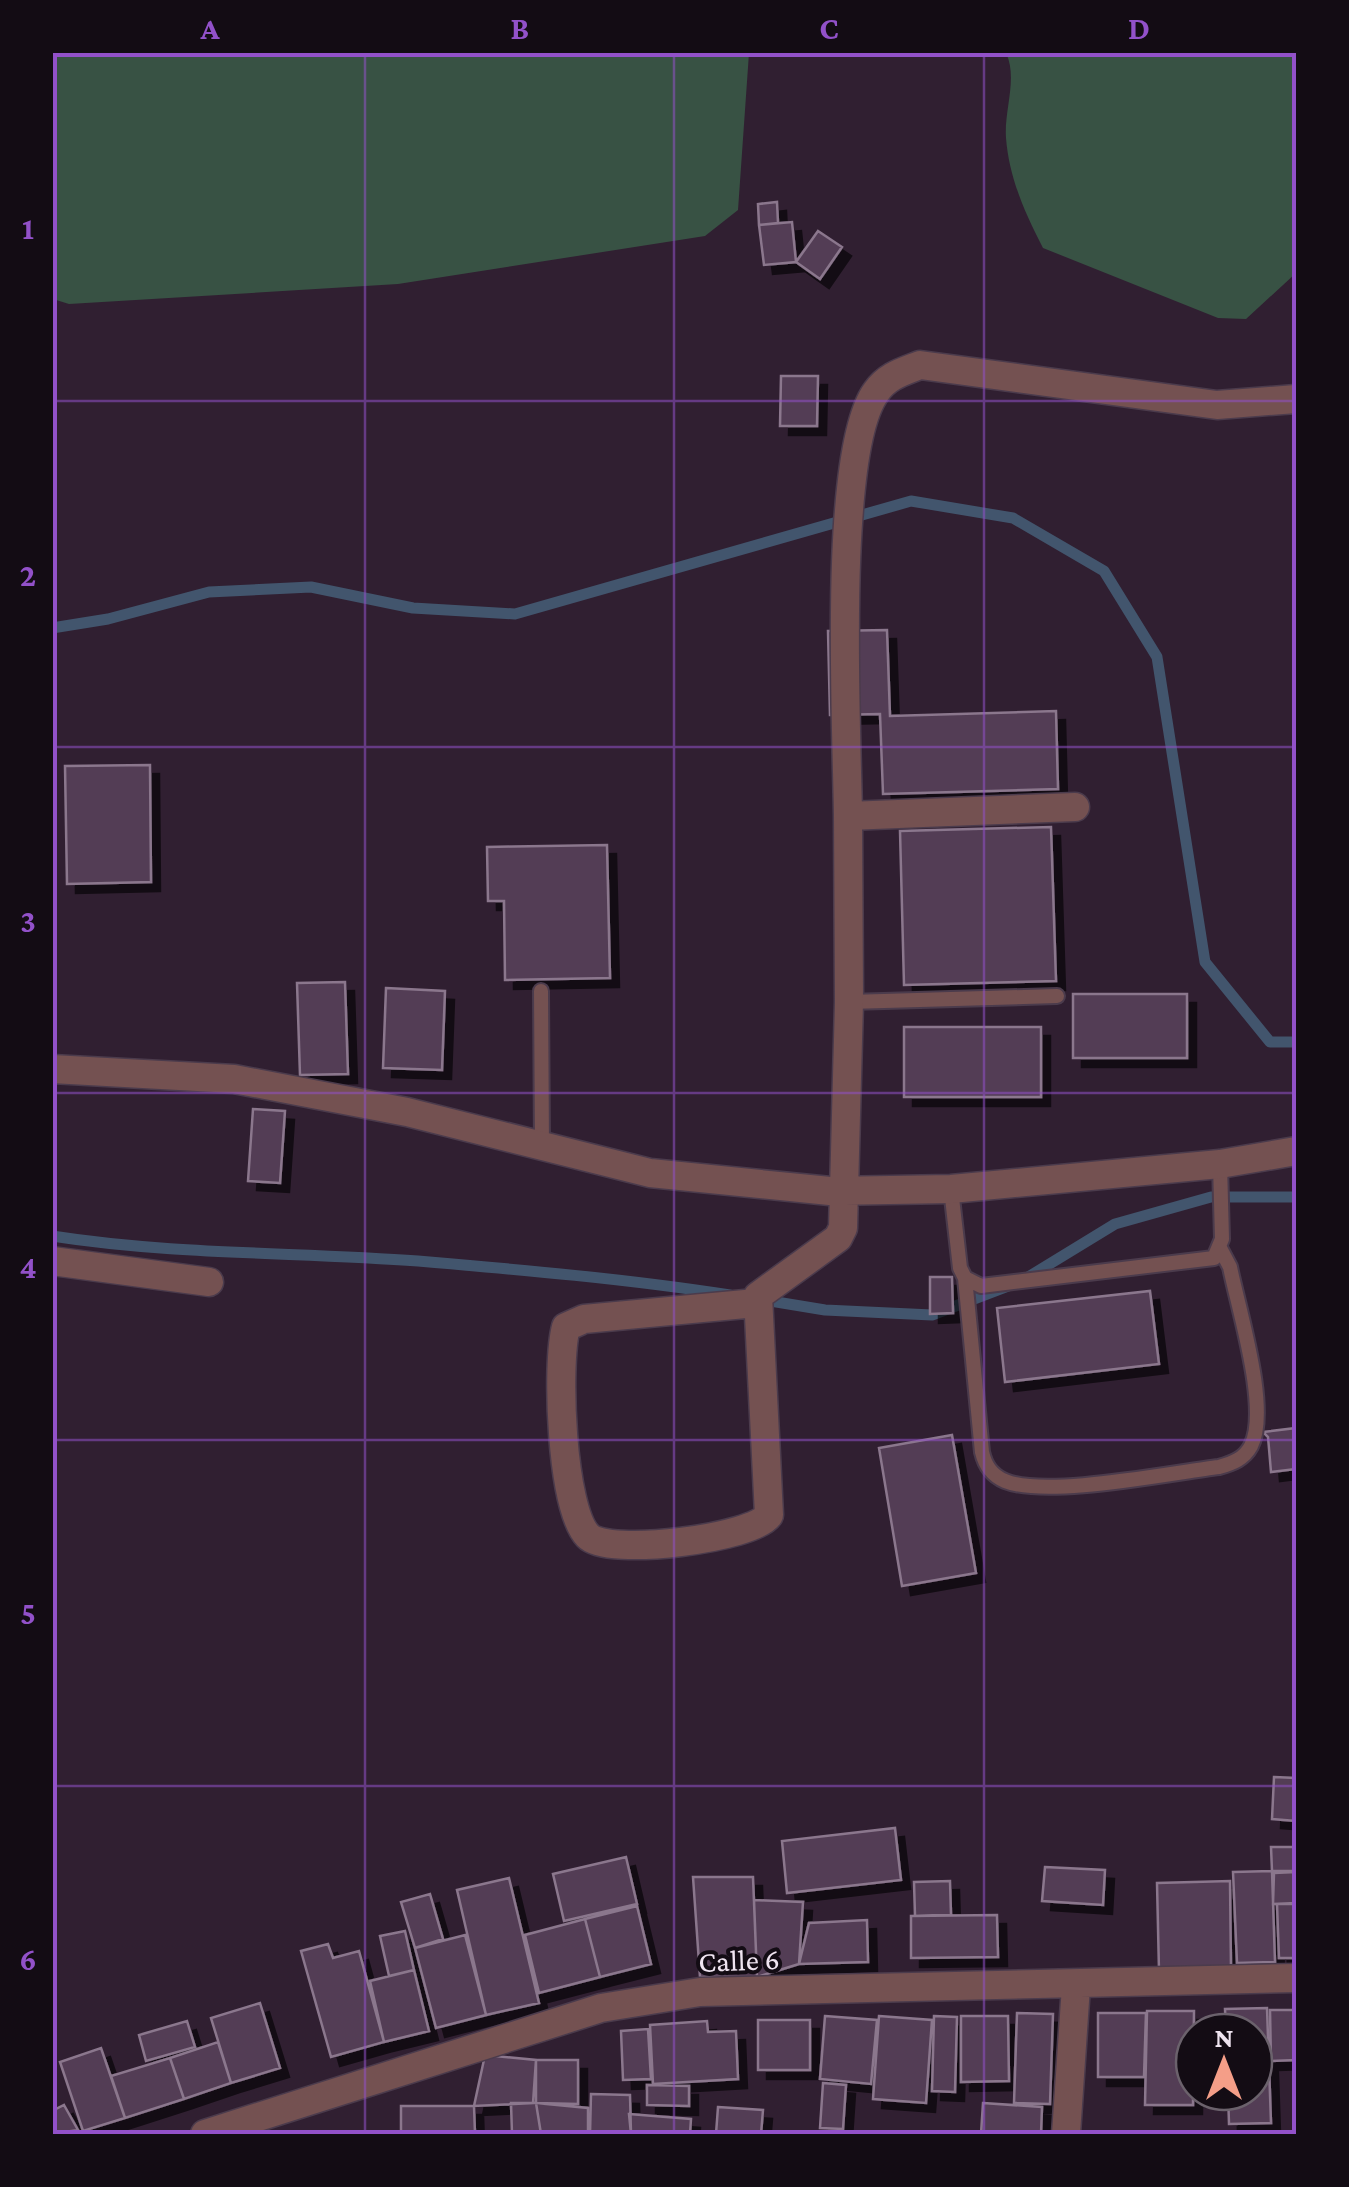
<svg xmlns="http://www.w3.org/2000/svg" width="1349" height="2187" viewBox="0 0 1349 2187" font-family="'Crimson Pro',serif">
	<defs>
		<filter id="shadow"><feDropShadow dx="9" dy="9" stdDeviation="0" flood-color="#0009"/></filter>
	</defs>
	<rect width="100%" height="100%" fill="#301f31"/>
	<!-- green -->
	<path fill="#385244" d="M 53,52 L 749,53 L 738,210 L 705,236 L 398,284 L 69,304 L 53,299 Z
		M 1006,53 L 1296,53 L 1296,273 L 1246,319 L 1218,318 L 1043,248 C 1025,213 1009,178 1006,138 C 1004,110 1018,78 1006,53 Z"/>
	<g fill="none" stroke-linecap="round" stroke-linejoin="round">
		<!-- stream -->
		<path stroke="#42556d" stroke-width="11" d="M 52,628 L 108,619 L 209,592 L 311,587 L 413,608 L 515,614 L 911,501 L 1013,518 L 1104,571 L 1157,657 L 1205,962 L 1270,1042 L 1296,1042
			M 52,1236 C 174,1255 297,1252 418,1261 C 523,1270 627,1279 730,1295
			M 1025,1279 L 1115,1224 L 1211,1197 L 1296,1197
			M 758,1299 L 825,1310 L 932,1315 L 1008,1286"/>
	</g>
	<!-- building -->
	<path fill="#533e55" stroke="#8b778d" stroke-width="2.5" filter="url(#shadow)" d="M 777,202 L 778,223 L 759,225 L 758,204 Z
		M 792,222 L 796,262 L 764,265 L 759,225 Z
		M 818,231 L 842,247 L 820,279 L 796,262 Z
		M 781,376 L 818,376 L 817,426 L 780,426 Z
		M 887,630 L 890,716 L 1056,711 L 1058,789 L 883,794 L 880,714 L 830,715 L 828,631 Z
		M 150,765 L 151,882 L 67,884 L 65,766 Z
		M 1051,827 L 1056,981 L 904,985 L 900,831 Z
		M 607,845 L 610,978 L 505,980 L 504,901 L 488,901 L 487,847 Z
		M 345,982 L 348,1074 L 300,1075 L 297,983 Z
		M 386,988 L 445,991 L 442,1070 L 383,1068 Z
		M 1073,994 L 1187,994 L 1187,1058 L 1073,1058 Z
		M 904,1027 L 1041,1027 L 1041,1097 L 904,1097 Z
		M 253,1109 L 285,1111 L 280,1183 L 248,1181 Z
		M 930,1277 L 952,1277 L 953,1313 L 930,1314 Z
		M 1150,1291 L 1159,1364 L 1005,1382 L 997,1308 Z
		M 1296,1428 L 1296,1469 L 1271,1472 L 1268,1437 L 1263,1432 Z
		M 952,1435 L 976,1573 L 902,1586 L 879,1448 Z
		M 1274,1777 L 1296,1778 L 1296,1821 L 1272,1819 Z
		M 895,1828 L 901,1880 L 787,1893 L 782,1841 Z
		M 1271,1847 L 1296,1847 L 1296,1871 L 1272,1871 Z
		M 626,1857 L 637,1904 L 564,1921 L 553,1874 Z
		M 1045,1867 L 1105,1870 L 1103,1905 L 1042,1901 Z
		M 1272,1871 L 1275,1962 L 1237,1963 L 1233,1872 Z
		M 1296,1872 L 1296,1903 L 1273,1904 L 1274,1873 Z
		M 693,1877 L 753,1877 L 757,1977 L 700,1977 Z
		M 509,1878 L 539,2003 L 486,2015 L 457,1890 Z
		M 950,1881 L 951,1915 L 915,1916 L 914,1882 Z
		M 1230,1881 L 1231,1970 L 1159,1971 L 1157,1883 Z
		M 430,1894 L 443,1939 L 415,1948 L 401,1902 Z
		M 754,1900 L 803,1902 L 799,1964 L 757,1977 Z
		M 1277,1904 L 1296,1904 L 1296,1958 L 1279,1958 Z
		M 637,1906 L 651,1964 L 600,1977 L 585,1919 Z
		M 997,1915 L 998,1957 L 911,1958 L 911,1916 Z
		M 585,1919 L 600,1977 L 539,1993 L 525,1935 Z
		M 867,1920 L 868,1962 L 799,1964 L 809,1923 Z
		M 405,1931 L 414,1970 L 389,1976 L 380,1936 Z
		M 465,1935 L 486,2015 L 436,2028 L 415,1948 Z
		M 328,1944 L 333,1958 L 359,1951 L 384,2042 L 331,2057 L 301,1951 Z
		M 414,1970 L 429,2031 L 384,2042 L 370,1981 Z
		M 260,2003 L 280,2068 L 231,2083 L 211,2018 Z
		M 1267,2008 L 1271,2123 L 1229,2124 L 1228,2092 L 1254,2092 L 1254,2032 L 1226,2032 L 1225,2009 Z
		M 1270,2010 L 1296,2010 L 1296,2060 L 1271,2061 Z
		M 1147,2011 L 1194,2011 L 1193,2105 L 1145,2105 Z
		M 1017,2013 L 1053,2014 L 1050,2104 L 1014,2103 Z
		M 1098,2013 L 1146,2013 L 1144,2077 L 1098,2077 Z
		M 825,2016 L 877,2020 L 871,2084 L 820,2079 Z
		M 879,2016 L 932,2020 L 926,2103 L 873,2099 Z
		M 934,2016 L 957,2017 L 955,2092 L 932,2091 Z
		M 961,2016 L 1008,2016 L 1009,2081 L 961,2082 Z
		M 758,2020 L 810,2020 L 810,2070 L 758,2070 Z
		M 187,2021 L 195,2047 L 146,2061 L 139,2035 Z
		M 707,2021 L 708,2032 L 736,2031 L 738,2079 L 653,2084 L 650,2025 Z
		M 648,2029 L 651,2079 L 623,2080 L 621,2031 Z
		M 218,2042 L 231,2083 L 184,2099 L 170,2058 Z
		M 101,2048 L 125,2118 L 83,2131 L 60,2062 Z
		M 485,2055 L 536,2060 L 533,2103 L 474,2106 Z
		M 170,2058 L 184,2099 L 125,2118 L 111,2076 Z
		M 536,2060 L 578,2060 L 578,2104 L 536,2103 Z
		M 823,2083 L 846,2085 L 843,2129 L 820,2128 Z
		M 647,2085 L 689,2086 L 689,2106 L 647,2105 Z
		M 1197,2092 L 1226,2092 L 1227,2096 L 1197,2098 Z
		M 591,2094 L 630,2095 L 631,2134 L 590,2134 Z
		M 511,2103 L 536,2103 L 541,2134 L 512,2134 Z
		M 536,2103 L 588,2108 L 588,2134 L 541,2134 Z
		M 983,2103 L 1042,2107 L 1041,2134 L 981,2134 Z
		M 64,2105 L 78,2130 L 52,2134 L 52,2111 Z
		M 401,2106 L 474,2106 L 475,2134 L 401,2134 Z
		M 718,2107 L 763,2110 L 761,2134 L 716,2134 Z
		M 629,2114 L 691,2119 L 690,2134 L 631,2134 Z"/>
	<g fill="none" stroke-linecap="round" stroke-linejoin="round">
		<!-- lane casing -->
		<g stroke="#4b3b4c" stroke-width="18">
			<path id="lane" d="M 541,991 L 542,1146
				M 849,1002 L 1057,996
				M 951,1189 L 960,1268 L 965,1278 L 981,1286 L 1214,1258 L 1222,1239 L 1220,1164
				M 965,1278 L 982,1452 C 985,1465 991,1475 1005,1481 C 1046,1498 1170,1473 1219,1467 C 1233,1463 1244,1459 1251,1446 C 1270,1409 1238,1308 1230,1267 L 1220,1248"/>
		</g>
		<!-- street casing -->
		<g stroke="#4b3b4c" stroke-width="31">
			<path id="street" d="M 848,816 C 847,731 832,453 876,392 C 887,376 902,372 920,365 L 1217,405 L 1296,399
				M 52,1069 L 234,1079 L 407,1112 L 650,1173 L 830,1191 L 951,1189 L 1220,1164 L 1296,1151
				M 52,1261 L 209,1282
				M 756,1303 L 584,1319 L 566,1327 C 556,1364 561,1509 588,1536 C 608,1557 755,1538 769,1515 L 758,1296 L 838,1238 L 843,1228 L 849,1002 L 848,816 L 1075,807
				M 205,2134 L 601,2008 L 700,1992 L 1296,1978
				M 1066,2134 L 1076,1986"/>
		</g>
		<!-- lane -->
		<use href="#lane" stroke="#745151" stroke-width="14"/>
		<!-- street -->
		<use href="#street" stroke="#745151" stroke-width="28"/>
	</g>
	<!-- grid -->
	<path fill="none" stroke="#9251c9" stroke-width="2.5" stroke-opacity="0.55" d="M 365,52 L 365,2134M 674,52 L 674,2134M 984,52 L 984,2134M 52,401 L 1296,401M 52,747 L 1296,747M 52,1093 L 1296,1093M 52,1440 L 1296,1440M 52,1786 L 1296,1786"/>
	<g text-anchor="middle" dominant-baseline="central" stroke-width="8" stroke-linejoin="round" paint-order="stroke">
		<!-- street labels -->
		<g font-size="30" fill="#efe4f0" stroke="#130c14">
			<text transform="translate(739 1960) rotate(-2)">Calle 6</text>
		</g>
	</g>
	<!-- border -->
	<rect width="1349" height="2187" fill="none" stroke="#130c14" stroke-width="110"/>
	<!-- north arrow -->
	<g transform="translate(1224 2062)"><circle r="48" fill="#130c14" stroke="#6b626c" stroke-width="2.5"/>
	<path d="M0-8L18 38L0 25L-18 38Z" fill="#f49e88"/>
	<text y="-15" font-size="28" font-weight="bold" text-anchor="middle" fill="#efe4f0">N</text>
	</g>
	<rect x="55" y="55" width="1239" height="2077" fill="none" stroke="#9251c9" stroke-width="4"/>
	<g font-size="32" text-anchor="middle" font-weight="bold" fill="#9251c9">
		<text x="210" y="39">A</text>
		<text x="520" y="39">B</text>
		<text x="829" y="39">C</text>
		<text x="1139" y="39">D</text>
		<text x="28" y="239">1</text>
		<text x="28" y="586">2</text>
		<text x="28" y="932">3</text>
		<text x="28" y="1278">4</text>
		<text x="28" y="1624">5</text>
		<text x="28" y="1970">6</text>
	</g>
</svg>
